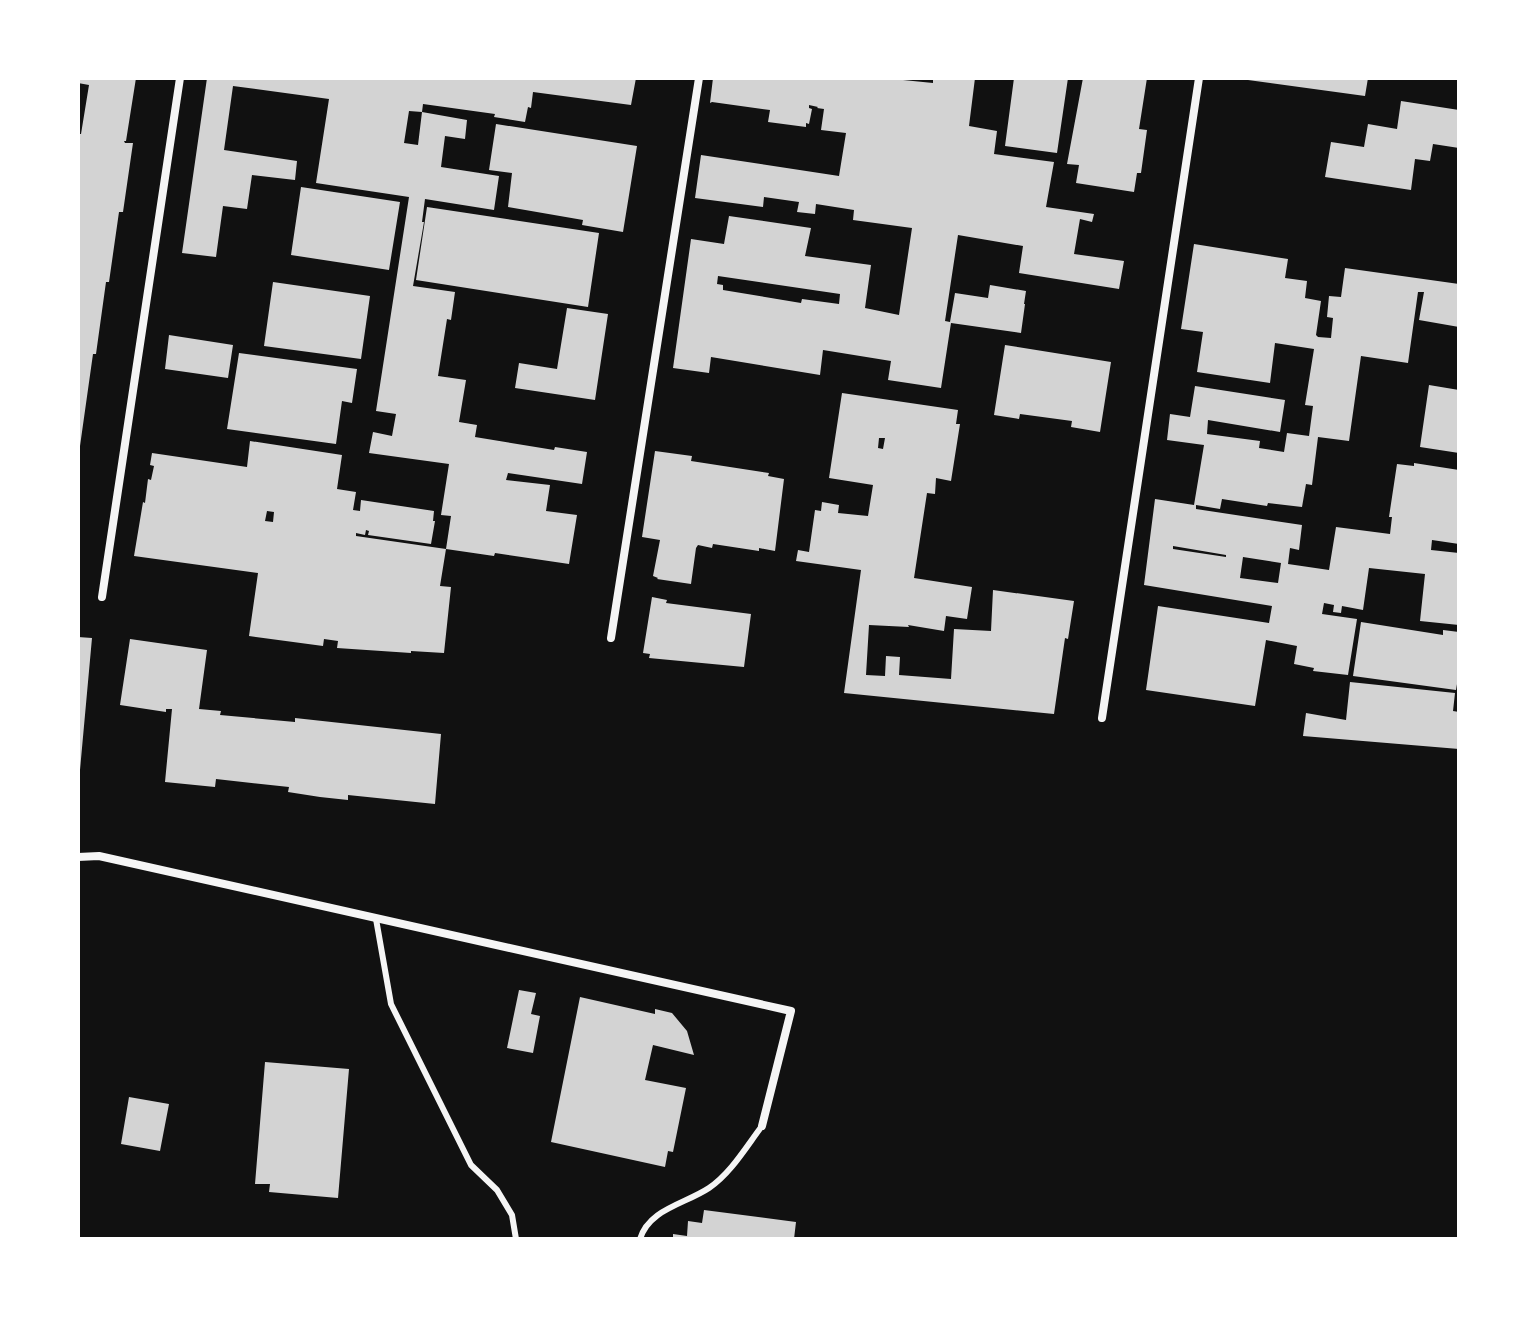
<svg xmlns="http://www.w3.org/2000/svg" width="1537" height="1317" viewBox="0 0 1537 1317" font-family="Quicksand,sans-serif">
	<rect width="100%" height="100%" fill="#111"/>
	<!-- building -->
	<path fill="#d3d3d3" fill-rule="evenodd" d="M 78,78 L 136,78 L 126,141 L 124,141 L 125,143 L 133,143 L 123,212 L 119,212 L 109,282 L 106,282 L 96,354 L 93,354 L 80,446 L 78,446 L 78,134 L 81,134 L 89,85 L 78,83 Z
		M 207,78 L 636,78 L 631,105 L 533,92 L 531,108 L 528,107 L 525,122 L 494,117 L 495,114 L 423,104 L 422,112 L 467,120 L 465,139 L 445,136 L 441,167 L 499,176 L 494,210 L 425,199 L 422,222 L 424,222 L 413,286 L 455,292 L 451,320 L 447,319 L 438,376 L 466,380 L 459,422 L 477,425 L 475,437 L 554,450 L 555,447 L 587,452 L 582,484 L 508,473 L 506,480 L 550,485 L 546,511 L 577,515 L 569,564 L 495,553 L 494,556 L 446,549 L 451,516 L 441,515 L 449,464 L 369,453 L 373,432 L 392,436 L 396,414 L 376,411 L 409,197 L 316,183 L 329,99 L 233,86 L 224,150 L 297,161 L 295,180 L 252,175 L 247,209 L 223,206 L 216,257 L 182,253 ZM 409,111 L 422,112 L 418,145 L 404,143 Z
		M 713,78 L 883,78 L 933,83 L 933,78 L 975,78 L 969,126 L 997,131 L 994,154 L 1054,162 L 1046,207 L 1094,214 L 1092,222 L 1080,219 L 1074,254 L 1124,261 L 1119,289 L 1019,273 L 1023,246 L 958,235 L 945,321 L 950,322 L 955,293 L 988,298 L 990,285 L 1026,291 L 1024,304 L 1025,304 L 1021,333 L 951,323 L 941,388 L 888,380 L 891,361 L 823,350 L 820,375 L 711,357 L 709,373 L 673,368 L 691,239 L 724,244 L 729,216 L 811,228 L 805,256 L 871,265 L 865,308 L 899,315 L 912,228 L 853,220 L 854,210 L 816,204 L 815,214 L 797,212 L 799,202 L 764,197 L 763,207 L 695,198 L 701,155 L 839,176 L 846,133 L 821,130 L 824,109 L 817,108 L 818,107 L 809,105 L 809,108 L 812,109 L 809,124 L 806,123 L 806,127 L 768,122 L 770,110 L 712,102 L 710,103 ZM 718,276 L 840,294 L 839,304 L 802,299 L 801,303 L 723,290 L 723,285 L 717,284 Z
		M 1014,78 L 1068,78 L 1057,153 L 1005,146 Z
		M 1083,78 L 1147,78 L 1139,129 L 1147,130 L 1141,173 L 1137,173 L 1134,192 L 1076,183 L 1079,165 L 1067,164 Z
		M 1248,78 L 1368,78 L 1365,96 L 1248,80 Z
		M 1401,101 L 1459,110 L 1459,148 L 1433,144 L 1430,161 L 1415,159 L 1411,190 L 1325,177 L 1331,142 L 1364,147 L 1368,124 L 1397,129 Z
		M 496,124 L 637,146 L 623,232 L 582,225 L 583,220 L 508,207 L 512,173 L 489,170 Z
		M 301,187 L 400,202 L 389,270 L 291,255 Z
		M 427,207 L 599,233 L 588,307 L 416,280 Z
		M 1194,244 L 1288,259 L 1285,278 L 1307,281 L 1305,298 L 1321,301 L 1316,335 L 1318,337 L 1331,338 L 1333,318 L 1327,317 L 1329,296 L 1341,297 L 1345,268 L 1459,284 L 1459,327 L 1419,320 L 1424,292 L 1418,292 L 1408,363 L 1361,356 L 1349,441 L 1318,437 L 1312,485 L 1306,484 L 1302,507 L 1268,503 L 1267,506 L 1222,499 L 1220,509 L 1196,505 L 1196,509 L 1302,525 L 1299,550 L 1290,548 L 1288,564 L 1329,570 L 1336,527 L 1390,534 L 1392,517 L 1389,517 L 1397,464 L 1414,466 L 1414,463 L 1459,470 L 1459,544 L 1432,540 L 1431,550 L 1459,553 L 1459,625 L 1420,621 L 1425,574 L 1369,568 L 1363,610 L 1342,606 L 1341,613 L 1333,612 L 1334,605 L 1324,603 L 1322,614 L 1357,619 L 1348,675 L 1313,671 L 1314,668 L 1294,664 L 1297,646 L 1266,640 L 1255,706 L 1146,690 L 1158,606 L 1269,623 L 1272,606 L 1144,585 L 1155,499 L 1194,505 L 1204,445 L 1167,440 L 1170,414 L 1190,417 L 1195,386 L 1285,400 L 1280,432 L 1208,420 L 1207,434 L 1260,441 L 1259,448 L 1284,452 L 1287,433 L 1309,436 L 1313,406 L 1305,405 L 1314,349 L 1275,343 L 1270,383 L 1197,372 L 1203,332 L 1181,329 ZM 1173,546 L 1226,555 L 1226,557 L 1173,549 ZM 1243,557 L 1281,563 L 1278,583 L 1240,578 Z
		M 273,282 L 370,296 L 361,359 L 264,346 Z
		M 567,308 L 608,314 L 595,400 L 515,388 L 519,363 L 557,369 Z
		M 169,335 L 233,345 L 228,378 L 165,369 Z
		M 1005,345 L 1111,362 L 1100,432 L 1071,427 L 1072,421 L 1020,414 L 1019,419 L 994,415 Z
		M 239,353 L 357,369 L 352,403 L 342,401 L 336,444 L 227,429 Z
		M 1429,385 L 1459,390 L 1459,453 L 1420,447 Z
		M 842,393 L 958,410 L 956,424 L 960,424 L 951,481 L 936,478 L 935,494 L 927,493 L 914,578 L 972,587 L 967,619 L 946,616 L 944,631 L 908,625 L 909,627 L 869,625 L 866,675 L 885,676 L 886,656 L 900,657 L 899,675 L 951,679 L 954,629 L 991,631 L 993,590 L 1074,601 L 1068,639 L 1065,638 L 1054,714 L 844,693 L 861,570 L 796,561 L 798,550 L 809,552 L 815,510 L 821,511 L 822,502 L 839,505 L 838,513 L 868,516 L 873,485 L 829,478 ZM 879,438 L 885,438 L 883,449 L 878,448 Z
		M 250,441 L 342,455 L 337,489 L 356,492 L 353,510 L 360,511 L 361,500 L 434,511 L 433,521 L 435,521 L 431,544 L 368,535 L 369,531 L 366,530 L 365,535 L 356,533 L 356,536 L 446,549 L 440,586 L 451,587 L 444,653 L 411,651 L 411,653 L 337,648 L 338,641 L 324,639 L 323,646 L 249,636 L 258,573 L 134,556 L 143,502 L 145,503 L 148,479 L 151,480 L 154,466 L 150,465 L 152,453 L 247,467 ZM 267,511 L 274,512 L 273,522 L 265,521 Z
		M 655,451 L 692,456 L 691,461 L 769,473 L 768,476 L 784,479 L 775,551 L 759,548 L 759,551 L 713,544 L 712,548 L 698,545 L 696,548 L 691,584 L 657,579 L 658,578 L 653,576 L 660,540 L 642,537 Z
		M 652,597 L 667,600 L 666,603 L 751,614 L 744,667 L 649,658 L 650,654 L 643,653 Z
		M 1361,622 L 1443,635 L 1443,630 L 1459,632 L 1459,672 L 1456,690 L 1353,676 Z
		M 78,637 L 92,638 L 80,770 L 78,770 Z
		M 130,639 L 207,650 L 199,709 L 221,711 L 220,715 L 295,722 L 295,718 L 441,734 L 435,804 L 348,795 L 348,800 L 320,797 L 288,792 L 289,787 L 216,779 L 215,787 L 165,782 L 172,709 L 166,709 L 166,712 L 120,705 Z
		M 1350,682 L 1455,693 L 1453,711 L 1459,712 L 1459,749 L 1303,736 L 1306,713 L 1346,720 Z
		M 519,990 L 536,993 L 531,1014 L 540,1016 L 533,1053 L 507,1048 Z
		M 580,997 L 655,1014 L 655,1009 L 672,1013 L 687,1031 L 694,1055 L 653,1045 L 645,1080 L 686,1088 L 673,1152 L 668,1151 L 665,1167 L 551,1142 Z
		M 265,1062 L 349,1069 L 338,1198 L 269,1192 L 270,1184 L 255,1184 Z
		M 129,1097 L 169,1104 L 160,1151 L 121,1144 Z
		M 704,1210 L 796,1222 L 794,1239 L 673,1239 L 673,1234 L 687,1236 L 688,1221 L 702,1223 Z"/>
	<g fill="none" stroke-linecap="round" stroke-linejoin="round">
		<!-- service -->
		<path stroke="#f5f5f5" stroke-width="6" d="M 376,919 L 391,1004 L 471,1165 L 497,1190 L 512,1215 L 516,1239
			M 640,1239 C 649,1209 685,1204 709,1188 C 731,1173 746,1147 762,1126"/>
		<!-- minor -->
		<path stroke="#f5f5f5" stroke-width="8" d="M 102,597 L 180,78
			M 611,638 L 699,78
			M 1102,718 L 1199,78
			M 78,857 L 99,856 L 791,1011 L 762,1126"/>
	</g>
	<!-- border -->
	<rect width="1537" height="1317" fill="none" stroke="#ffffff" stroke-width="160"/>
</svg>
